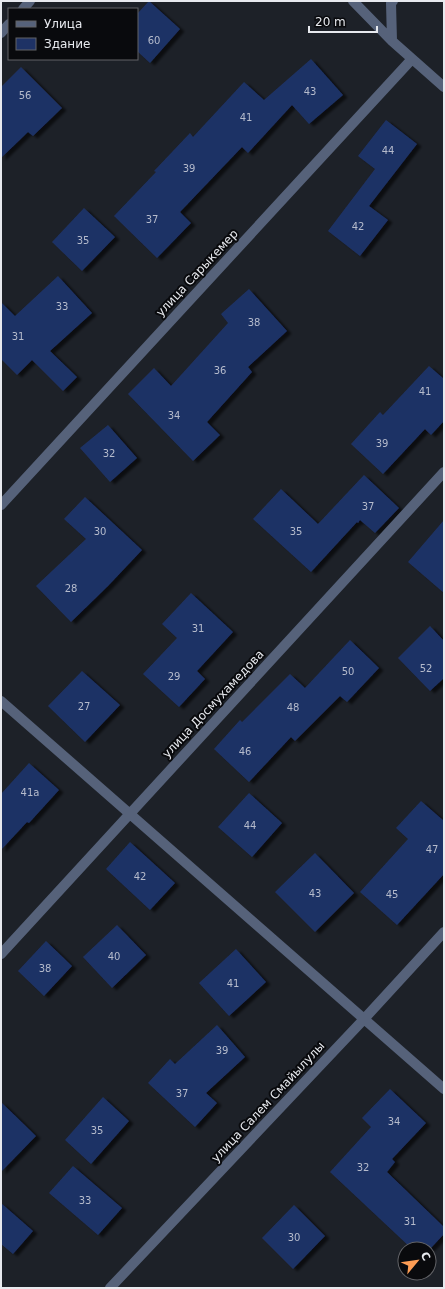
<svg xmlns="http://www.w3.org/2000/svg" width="445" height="1289" viewBox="0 0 445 1289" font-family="'DejaVu Sans',sans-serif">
	<defs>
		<filter id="shadow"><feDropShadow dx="4.5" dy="2.5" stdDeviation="1" flood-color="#0009"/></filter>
	</defs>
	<rect width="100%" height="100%" fill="#1d2128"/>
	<!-- building -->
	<path fill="#1e3265" filter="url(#shadow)" d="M 149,1 L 180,29 L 150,63 L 137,51 L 137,14 Z
		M 311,59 L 343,95 L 309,124 L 292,105 L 248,153 L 242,147 L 180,212 L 191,223 L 157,258 L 114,216 L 156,172 L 154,171 L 190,133 L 193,137 L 244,82 L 264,100 Z
		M 21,67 L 62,108 L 33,136 L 28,132 L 1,158 L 1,87 Z
		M 386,120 L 417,144 L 369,206 L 388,220 L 360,256 L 328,231 L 375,169 L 358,156 Z
		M 84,208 L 115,237 L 82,271 L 52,242 Z
		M 58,276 L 92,313 L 50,351 L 77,377 L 63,391 L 32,360 L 17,375 L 1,359 L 1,302 L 15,316 Z
		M 249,289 L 287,331 L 248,367 L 252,372 L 207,422 L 220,435 L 193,461 L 128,394 L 154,368 L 171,386 L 228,323 L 221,314 Z
		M 429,366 L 444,379 L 444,421 L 431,435 L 425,429 L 383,474 L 351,444 L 380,412 L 383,415 Z
		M 108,425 L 137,458 L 110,482 L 80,448 Z
		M 364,475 L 399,508 L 375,533 L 360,520 L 358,523 L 357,522 L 311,572 L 253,519 L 281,489 L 318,524 Z
		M 85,497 L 142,550 L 108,586 L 71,622 L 36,586 L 86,539 L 64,519 Z
		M 444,520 L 444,593 L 408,562 Z
		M 191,593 L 233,632 L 197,671 L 205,679 L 179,707 L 143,674 L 177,638 L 162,624 Z
		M 430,626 L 444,641 L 444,678 L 430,691 L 398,658 Z
		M 350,640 L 379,668 L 347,702 L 340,696 L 295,741 L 291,737 L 249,782 L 214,749 L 240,720 L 242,722 L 290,674 L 305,688 Z
		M 82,671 L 120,705 L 85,742 L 48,706 Z
		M 29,763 L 59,790 L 29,823 L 27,822 L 1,850 L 1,794 Z
		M 249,793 L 282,823 L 252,857 L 218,827 Z
		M 421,801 L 444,821 L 444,874 L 397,925 L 360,892 L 408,839 L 396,828 Z
		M 130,842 L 175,883 L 150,910 L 106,869 Z
		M 315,853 L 354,893 L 315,932 L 275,892 Z
		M 117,925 L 146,955 L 112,988 L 83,957 Z
		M 46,941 L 72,966 L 44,996 L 18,971 Z
		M 236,949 L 266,982 L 229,1016 L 199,983 Z
		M 217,1025 L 245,1057 L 206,1093 L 217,1103 L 195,1127 L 148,1083 L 170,1059 L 175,1064 Z
		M 390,1089 L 426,1123 L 392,1159 L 395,1162 L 387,1172 L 444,1227 L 444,1234 L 430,1249 L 412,1249 L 330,1172 L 371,1127 L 362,1118 Z
		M 103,1097 L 129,1121 L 91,1164 L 65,1140 Z
		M 1,1102 L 36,1136 L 1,1172 Z
		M 73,1166 L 122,1208 L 98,1235 L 49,1193 Z
		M 1,1203 L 33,1231 L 13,1254 L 1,1244 Z
		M 294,1205 L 325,1236 L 293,1269 L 262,1238 Z"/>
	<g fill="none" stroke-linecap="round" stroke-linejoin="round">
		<!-- minor -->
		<path stroke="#56627a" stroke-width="10" d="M 353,1 L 392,41 L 444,87
			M 23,9 L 30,1
			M 1,33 L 9,24
			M 392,41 L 391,3 L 393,1
			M 1,505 L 412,59
			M 1,701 L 444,1089
			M 1,954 L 444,472
			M 110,1288 L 365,1018 L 444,932"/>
	</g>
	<g text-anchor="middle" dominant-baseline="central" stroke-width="4" stroke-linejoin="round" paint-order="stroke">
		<!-- number labels -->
		<g font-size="10" fill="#b5bbcc">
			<text x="154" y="40">60</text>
			<text x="310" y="91">43</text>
			<text x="25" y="95">56</text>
			<text x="246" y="117">41</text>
			<text x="388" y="150">44</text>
			<text x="189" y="168">39</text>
			<text x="152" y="219">37</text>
			<text x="358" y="226">42</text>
			<text x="83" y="240">35</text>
			<text x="62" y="306">33</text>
			<text x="254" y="322">38</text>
			<text x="18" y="336">31</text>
			<text x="220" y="370">36</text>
			<text x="425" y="391">41</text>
			<text x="174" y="415">34</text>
			<text x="382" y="443">39</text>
			<text x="109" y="453">32</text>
			<text x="368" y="506">37</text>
			<text x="100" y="531">30</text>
			<text x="296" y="531">35</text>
			<text x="71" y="588">28</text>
			<text x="198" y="628">31</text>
			<text x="426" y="668">52</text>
			<text x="348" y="671">50</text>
			<text x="174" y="676">29</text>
			<text x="84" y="706">27</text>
			<text x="293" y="707">48</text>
			<text x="245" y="751">46</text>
			<text x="30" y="792">41а</text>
			<text x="250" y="825">44</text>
			<text x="432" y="849">47</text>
			<text x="140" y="876">42</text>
			<text x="315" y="893">43</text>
			<text x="392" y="894">45</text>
			<text x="114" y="956">40</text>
			<text x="45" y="968">38</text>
			<text x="233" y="983">41</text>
			<text x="222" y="1050">39</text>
			<text x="182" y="1093">37</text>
			<text x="394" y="1121">34</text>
			<text x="97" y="1130">35</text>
			<text x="363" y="1167">32</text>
			<text x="85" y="1200">33</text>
			<text x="410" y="1221">31</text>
			<text x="294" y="1237">30</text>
		</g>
		<!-- street labels -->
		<g font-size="12" fill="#e7e9ee" stroke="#090a0d">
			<text transform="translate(197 273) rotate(-47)">улица Сарыкемер</text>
			<text transform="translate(213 704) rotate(-47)">улица Досмухамедова</text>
			<text transform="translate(268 1102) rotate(-47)">улица Салем Смайылулы</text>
		</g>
	</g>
	<!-- border -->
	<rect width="445" height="1289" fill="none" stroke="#e7e9ee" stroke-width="4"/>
	<!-- legend -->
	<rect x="8" y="8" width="130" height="52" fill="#090a0d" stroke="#626367"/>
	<rect x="16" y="21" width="20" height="6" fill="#56627a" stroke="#626367"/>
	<text x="44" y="28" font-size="12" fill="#e7e9ee">Улица</text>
	<rect x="16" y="38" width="20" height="12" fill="#1e3265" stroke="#626367"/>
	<text x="44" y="48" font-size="12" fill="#e7e9ee">Здание</text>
	<!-- north arrow -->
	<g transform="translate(417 1261) rotate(61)"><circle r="19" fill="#090a0d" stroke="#626367"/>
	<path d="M0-3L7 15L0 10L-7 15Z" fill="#fd9d55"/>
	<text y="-6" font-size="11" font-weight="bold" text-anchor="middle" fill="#e7e9ee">С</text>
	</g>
	<!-- scale -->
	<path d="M309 26v6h68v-6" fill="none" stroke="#e7e9ee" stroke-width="2"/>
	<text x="315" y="26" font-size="12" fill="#e7e9ee" stroke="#090a0d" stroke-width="3" paint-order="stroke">20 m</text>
</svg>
